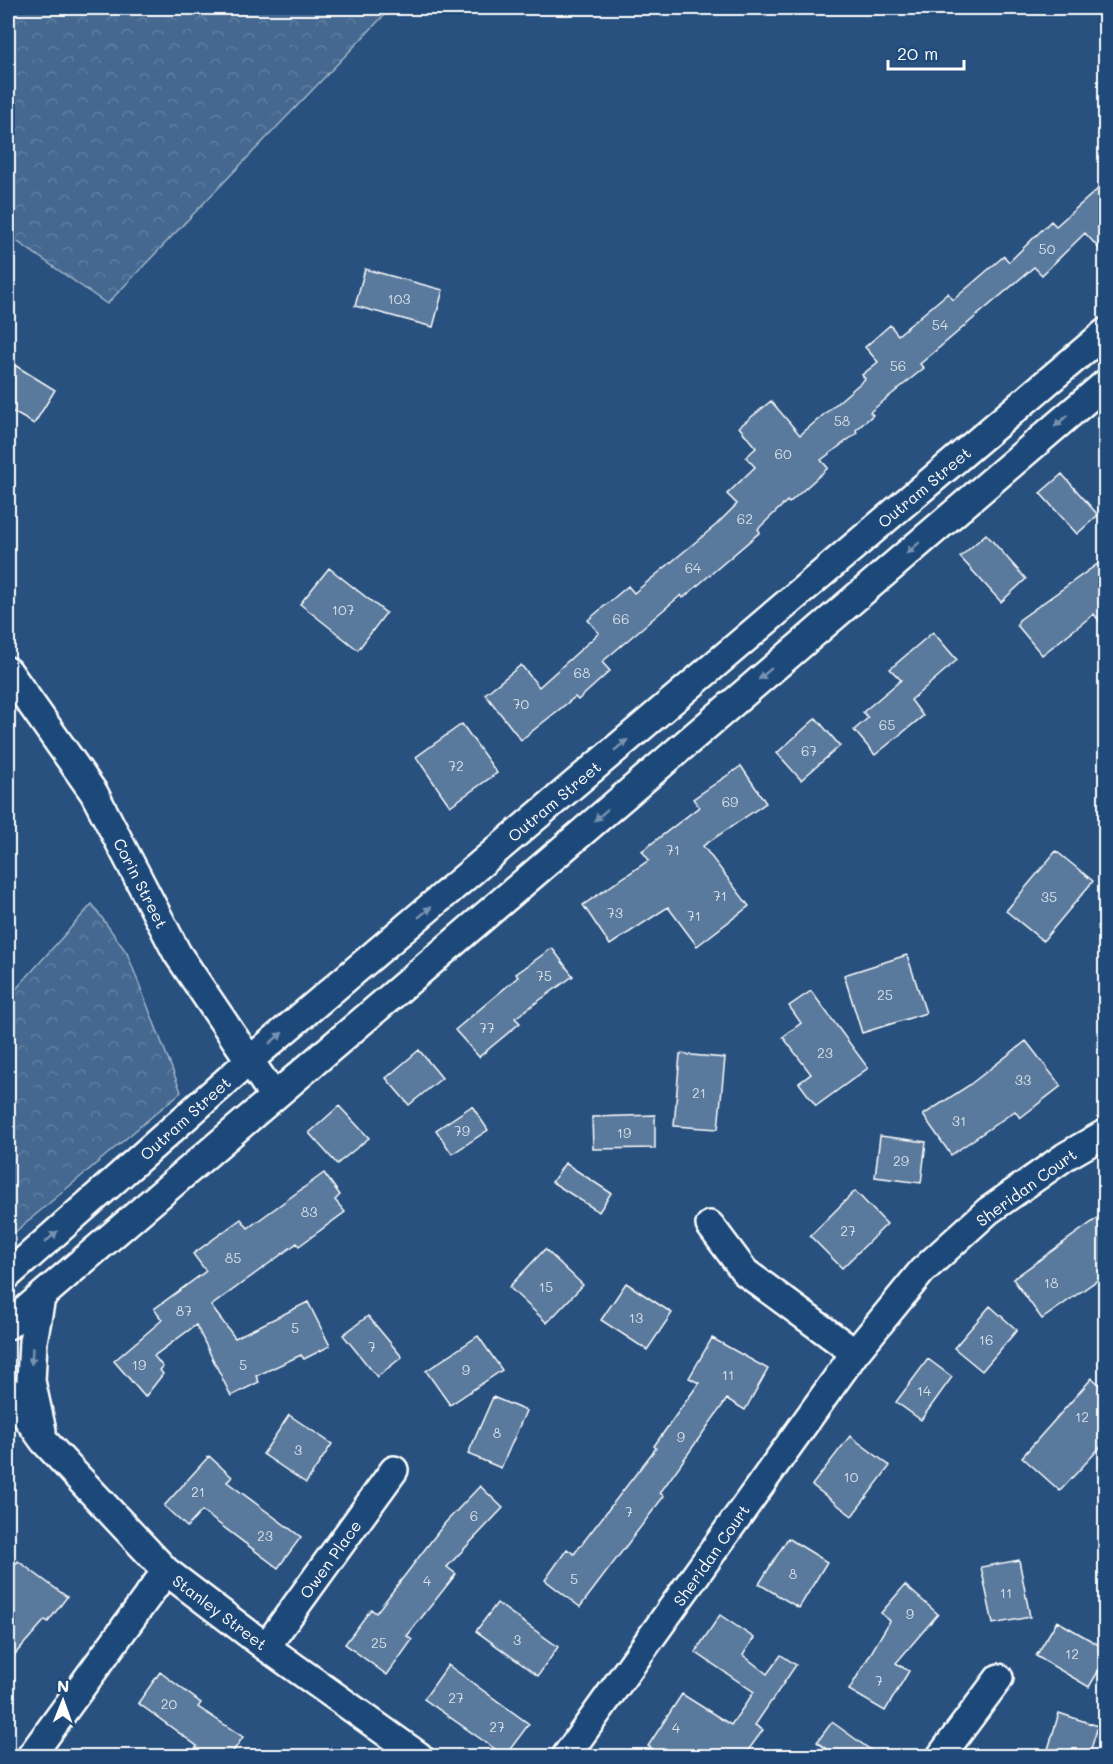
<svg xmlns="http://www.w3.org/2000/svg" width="1113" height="1764" viewBox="0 0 1113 1764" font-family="Mali,sans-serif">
	<defs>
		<pattern id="forest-crowns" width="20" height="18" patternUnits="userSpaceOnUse" patternTransform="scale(1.5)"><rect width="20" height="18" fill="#446890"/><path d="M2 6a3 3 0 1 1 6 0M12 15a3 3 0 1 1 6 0" fill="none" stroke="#607fa1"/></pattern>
	</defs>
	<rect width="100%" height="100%" fill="#28517f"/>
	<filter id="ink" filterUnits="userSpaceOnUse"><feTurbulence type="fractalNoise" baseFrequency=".0167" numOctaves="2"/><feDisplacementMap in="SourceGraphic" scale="12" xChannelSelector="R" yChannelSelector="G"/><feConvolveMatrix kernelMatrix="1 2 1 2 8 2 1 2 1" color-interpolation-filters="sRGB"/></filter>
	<g filter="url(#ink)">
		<!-- forest -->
		<path fill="url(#forest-crowns)" stroke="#a2b4c8" stroke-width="1.5" d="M 8,8 L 391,8 L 107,304 L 8,235 Z
			M 92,904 L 127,953 L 181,1092 L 8,1238 L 8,998 Z"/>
		<!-- building -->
		<path fill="#5a7a9d" stroke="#fff" stroke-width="1.5" d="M 1106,182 L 1106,256 L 1085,233 L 1042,275 L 1034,267 L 920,364 L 924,368 L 870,412 L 873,415 L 856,430 L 857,433 L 821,460 L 828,468 L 789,503 L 787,501 L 758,529 L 760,532 L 683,598 L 681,595 L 602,662 L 610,671 L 578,700 L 575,697 L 521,740 L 485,694 L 521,665 L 539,687 L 599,633 L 588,620 L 628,586 L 634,593 L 716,525 L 737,504 L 727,494 L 755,467 L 746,457 L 756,448 L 739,427 L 771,401 L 800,435 L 865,379 L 862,375 L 878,362 L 865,347 L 890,325 L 898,335 L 948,293 L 953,300 L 1004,256 L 1009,262 L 1051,221 L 1056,226 Z
			M 365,269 L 443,290 L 433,327 L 355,306 Z
			M 8,361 L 55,390 L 34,424 L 8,409 Z
			M 1062,474 L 1098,515 L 1077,534 L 1040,493 Z
			M 986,534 L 1026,579 L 1001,602 L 960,557 Z
			M 1106,558 L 1106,630 L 1094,614 L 1042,655 L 1017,625 L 1019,620 Z
			M 329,568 L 386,613 L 358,650 L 300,604 Z
			M 933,632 L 957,660 L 911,700 L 923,716 L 875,755 L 854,730 L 868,718 L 863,712 L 901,680 L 890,669 Z
			M 816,718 L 840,746 L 801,780 L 777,753 Z
			M 462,724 L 497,773 L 450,806 L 416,757 Z
			M 741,766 L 766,803 L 703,846 L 749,906 L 697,946 L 668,907 L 610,945 L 583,905 L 649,860 L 642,851 L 699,807 L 693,799 Z
			M 1056,851 L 1093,881 L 1043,941 L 1006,911 Z
			M 552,948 L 573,976 L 515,1018 L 520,1023 L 479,1057 L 455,1030 L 518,977 L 516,974 Z
			M 907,955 L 926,1013 L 862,1033 L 844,975 Z
			M 811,991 L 868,1068 L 816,1106 L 799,1083 L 811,1074 L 783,1037 L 801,1023 L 789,1006 Z
			M 1026,1041 L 1061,1086 L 1020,1118 L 1015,1111 L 951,1155 L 923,1115 L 968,1086 Z
			M 419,1050 L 442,1078 L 409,1105 L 386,1078 Z
			M 680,1054 L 725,1058 L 718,1129 L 674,1126 Z
			M 339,1106 L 369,1138 L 337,1164 L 309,1133 Z
			M 472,1106 L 488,1130 L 452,1154 L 436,1130 Z
			M 655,1115 L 655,1148 L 593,1149 L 592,1117 Z
			M 880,1136 L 926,1142 L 921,1183 L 875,1177 Z
			M 565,1163 L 611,1193 L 599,1212 L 552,1182 Z
			M 324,1173 L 340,1195 L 335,1200 L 345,1212 L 299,1246 L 297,1243 L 211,1306 L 235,1338 L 308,1302 L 330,1346 L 304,1359 L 301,1355 L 256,1376 L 259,1382 L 231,1396 L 196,1325 L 154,1356 L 163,1367 L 160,1370 L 163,1374 L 145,1397 L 114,1361 L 162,1320 L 154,1309 L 206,1271 L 193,1254 L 241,1219 L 248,1228 Z
			M 855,1191 L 887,1224 L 842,1268 L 810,1236 Z
			M 1106,1212 L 1106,1274 L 1042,1319 L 1013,1279 Z
			M 545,1249 L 583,1285 L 547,1323 L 509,1287 Z
			M 626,1283 L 672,1313 L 647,1350 L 601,1320 Z
			M 990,1306 L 1017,1330 L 982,1371 L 954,1348 Z
			M 368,1316 L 402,1357 L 377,1377 L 343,1335 Z
			M 478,1336 L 502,1370 L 450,1405 L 426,1371 Z
			M 712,1338 L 768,1369 L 745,1410 L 727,1399 L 660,1493 L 664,1496 L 580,1607 L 545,1580 L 567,1549 L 574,1554 L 656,1448 L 654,1446 L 699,1383 L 689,1378 Z
			M 928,1359 L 952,1377 L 921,1420 L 896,1402 Z
			M 1092,1378 L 1106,1390 L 1106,1441 L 1060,1491 L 1022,1457 Z
			M 493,1397 L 526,1411 L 501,1468 L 468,1454 Z
			M 289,1415 L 332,1444 L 306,1483 L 263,1454 Z
			M 850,1436 L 890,1466 L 852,1516 L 812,1485 Z
			M 209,1456 L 232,1477 L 227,1482 L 301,1537 L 278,1568 L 202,1511 L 187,1527 L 164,1506 Z
			M 480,1486 L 503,1508 L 447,1567 L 456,1574 L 407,1636 L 412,1640 L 387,1675 L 345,1644 L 371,1609 L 376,1613 L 445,1523 Z
			M 788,1538 L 827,1562 L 799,1608 L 759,1584 Z
			M 1019,1560 L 1030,1617 L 993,1624 L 981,1567 Z
			M 18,1561 L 67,1597 L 48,1622 L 45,1620 L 8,1662 L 8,1574 Z
			M 905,1585 L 938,1614 L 896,1663 L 909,1671 L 885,1711 L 849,1690 L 890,1621 L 881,1613 Z
			M 497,1603 L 558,1647 L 538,1676 L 476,1631 Z
			M 720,1615 L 754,1638 L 743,1655 L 767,1674 L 781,1655 L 796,1665 L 755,1725 L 763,1730 L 744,1756 L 664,1756 L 648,1746 L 682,1694 L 731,1725 L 754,1692 L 695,1652 Z
			M 1057,1621 L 1106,1649 L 1106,1658 L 1089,1687 L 1036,1656 Z
			M 448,1665 L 529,1724 L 505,1756 L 424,1699 Z
			M 160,1672 L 201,1703 L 198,1707 L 243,1737 L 230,1756 L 190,1756 L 197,1746 L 138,1703 Z
			M 1059,1713 L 1098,1726 L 1089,1756 L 1046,1756 Z
			M 832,1722 L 879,1756 L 836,1756 L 817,1742 Z"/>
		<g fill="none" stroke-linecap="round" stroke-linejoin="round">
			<!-- minor casing -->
			<g stroke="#fff" stroke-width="32">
				<path id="minor" d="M 8,671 L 94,793 L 177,953 L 273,1095
					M 710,1225 L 745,1272 L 855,1353
					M 8,1275 L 250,1060 L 1106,332
					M 41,1298 L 33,1341 L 31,1381 L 42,1431
					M 8,1325 L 1106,383
					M 8,1391 L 44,1441 L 166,1571 L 266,1647 L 419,1756
					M 266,1647 L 394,1470
					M 31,1756 L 166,1571
					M 566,1756 L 855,1353 L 922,1271 L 988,1211 L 1066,1156 L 1106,1133
					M 941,1756 L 999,1678"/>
			</g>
			<!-- minor -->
			<use href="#minor" stroke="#1f4a7a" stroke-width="27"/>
		</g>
		<!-- one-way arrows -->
		<defs><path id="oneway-solid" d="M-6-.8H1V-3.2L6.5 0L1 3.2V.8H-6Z" transform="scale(1.5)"/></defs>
		<g fill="#7992af">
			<use href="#oneway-solid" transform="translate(1061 421) rotate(139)"/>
			<use href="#oneway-solid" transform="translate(913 548) rotate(139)"/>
			<use href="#oneway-solid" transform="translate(765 674) rotate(139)"/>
			<use href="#oneway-solid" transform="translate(621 745) rotate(-40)"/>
			<use href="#oneway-solid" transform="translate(601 815) rotate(139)"/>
			<use href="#oneway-solid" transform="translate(425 912) rotate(-40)"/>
			<use href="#oneway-solid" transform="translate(276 1038) rotate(-40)"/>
			<use href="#oneway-solid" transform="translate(51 1237) rotate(-42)"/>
			<use href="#oneway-solid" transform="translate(32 1356) rotate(94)"/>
		</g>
	</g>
	<g text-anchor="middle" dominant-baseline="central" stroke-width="4.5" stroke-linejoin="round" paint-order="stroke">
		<!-- number labels -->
		<g font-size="14" fill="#d6dee6">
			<text x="1047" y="248">50</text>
			<text x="399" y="298">103</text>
			<text x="940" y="324">54</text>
			<text x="898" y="365">56</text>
			<text x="842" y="420">58</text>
			<text x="783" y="453">60</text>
			<text x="745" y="518">62</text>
			<text x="693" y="567">64</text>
			<text x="343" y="609">107</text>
			<text x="621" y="618">66</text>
			<text x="582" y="672">68</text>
			<text x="521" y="703">70</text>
			<text x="887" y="724">65</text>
			<text x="809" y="750">67</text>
			<text x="456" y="765">72</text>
			<text x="730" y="801">69</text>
			<text x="673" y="849">71</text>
			<text x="720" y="895">71</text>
			<text x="1049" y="896">35</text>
			<text x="615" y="912">73</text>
			<text x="694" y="915">71</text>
			<text x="544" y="975">75</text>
			<text x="885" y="994">25</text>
			<text x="487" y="1027">77</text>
			<text x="825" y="1052">23</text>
			<text x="1023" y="1079">33</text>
			<text x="699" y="1092">21</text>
			<text x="959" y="1120">31</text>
			<text x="462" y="1130">79</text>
			<text x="624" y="1132">19</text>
			<text x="901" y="1160">29</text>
			<text x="309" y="1211">83</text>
			<text x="848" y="1230">27</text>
			<text x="233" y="1257">85</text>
			<text x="1051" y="1282">18</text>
			<text x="546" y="1286">15</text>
			<text x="184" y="1310">87</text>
			<text x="636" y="1317">13</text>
			<text x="295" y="1327">5</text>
			<text x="986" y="1339">16</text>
			<text x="372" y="1346">7</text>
			<text x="139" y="1364">19</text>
			<text x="243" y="1364">5</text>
			<text x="466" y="1369">9</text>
			<text x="728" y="1374">11</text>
			<text x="924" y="1390">14</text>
			<text x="1082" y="1416">12</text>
			<text x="497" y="1432">8</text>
			<text x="681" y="1436">9</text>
			<text x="298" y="1449">3</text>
			<text x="851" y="1476">10</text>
			<text x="198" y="1491">21</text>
			<text x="629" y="1511">7</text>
			<text x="474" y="1515">6</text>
			<text x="265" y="1535">23</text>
			<text x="793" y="1573">8</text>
			<text x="574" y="1578">5</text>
			<text x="427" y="1580">4</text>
			<text x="1006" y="1592">11</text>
			<text x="910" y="1613">9</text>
			<text x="517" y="1639">3</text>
			<text x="379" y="1642">25</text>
			<text x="1072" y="1653">12</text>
			<text x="879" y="1680">7</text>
			<text x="456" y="1697">27</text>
			<text x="169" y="1703">20</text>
			<text x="497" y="1726">27</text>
			<text x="676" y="1727">4</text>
		</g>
		<!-- street labels -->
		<g font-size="16" fill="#fff" stroke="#1f4a7a">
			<text transform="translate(924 487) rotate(-40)">Outram Street</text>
			<text transform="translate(554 801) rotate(-40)">Outram Street</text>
			<text transform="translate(141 883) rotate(63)">Corin Street</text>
			<text transform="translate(185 1118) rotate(-42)">Outram Street</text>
			<text transform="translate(1026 1187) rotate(-36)">Sheridan Court</text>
			<text transform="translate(711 1555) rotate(-55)">Sheridan Court</text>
			<text transform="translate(330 1559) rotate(-54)">Owen Place</text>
			<text transform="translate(220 1612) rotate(37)">Stanley Street</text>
		</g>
	</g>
	<!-- margin -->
	<rect width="1113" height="1764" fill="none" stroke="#1f4a7a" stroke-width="30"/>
	<rect x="15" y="15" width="1083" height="1734" fill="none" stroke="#fff" stroke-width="2" filter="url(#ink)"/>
	<!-- north arrow -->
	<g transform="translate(63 1701) rotate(1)" stroke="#1f4a7a" stroke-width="4.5" paint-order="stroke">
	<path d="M0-4.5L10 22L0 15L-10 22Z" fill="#ffffff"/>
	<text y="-9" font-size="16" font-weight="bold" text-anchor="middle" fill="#ffffff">N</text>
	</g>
	<!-- scale -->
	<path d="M888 60v9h76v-9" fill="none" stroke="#ffffff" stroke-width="3"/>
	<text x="897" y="60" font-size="18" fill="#ffffff" stroke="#1f4a7a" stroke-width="4.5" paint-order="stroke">20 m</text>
</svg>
